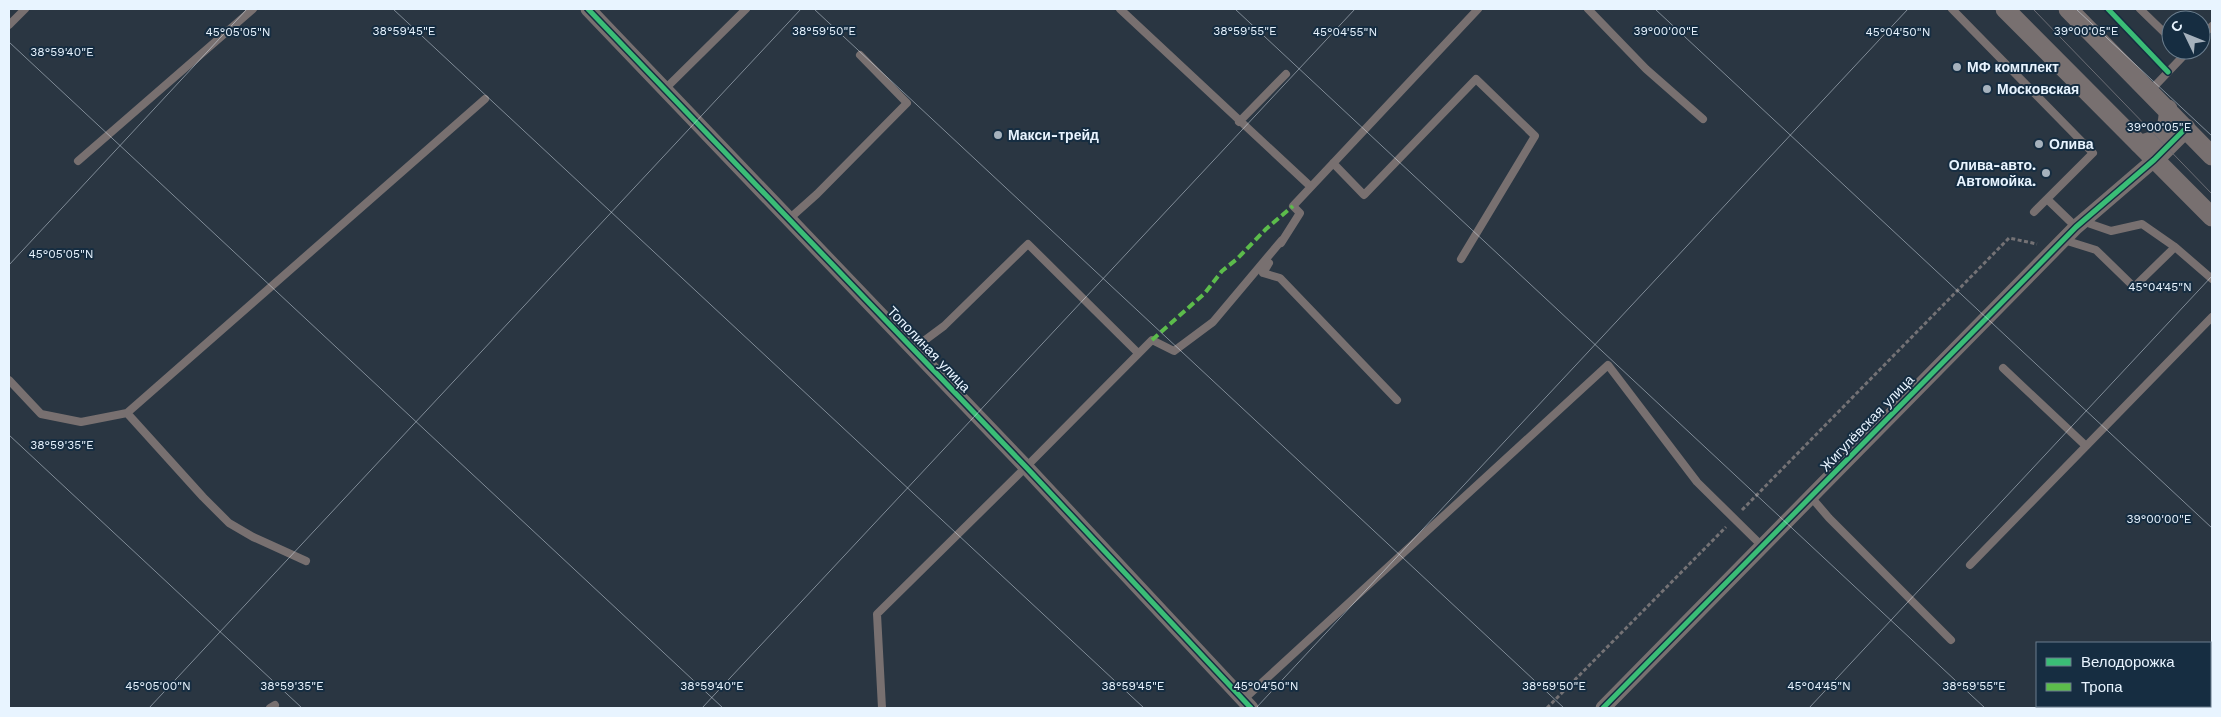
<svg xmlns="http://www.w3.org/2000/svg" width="2221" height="717" viewBox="0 0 2221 717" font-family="'Work Sans',sans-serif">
	<rect width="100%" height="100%" fill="#2a3642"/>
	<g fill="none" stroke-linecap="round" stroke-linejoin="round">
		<!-- path -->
		<path stroke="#747275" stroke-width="3" stroke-dasharray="4 2.5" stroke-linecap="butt" d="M 1742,510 L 2009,238 L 2037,244
			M 1547,708 L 1726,527"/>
		<!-- service -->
		<path stroke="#787070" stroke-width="8" d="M 1120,9 L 1310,186
			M 1588,9 L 1646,69 L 1703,119
			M 1952,9 L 2093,153 L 2034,212
			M 2140,9 L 2171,39
			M 9,25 L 25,9
			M 2201,37 L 2212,26
			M 665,89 L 746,9
			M 2150,91 L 2189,50
			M 1239,122 L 1286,74
			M 78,161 L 253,9
			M 1333,163 L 1364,195 L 1476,79 L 1535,136 L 1461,259
			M 2047,199 L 2076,227
			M 789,219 L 817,194 L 907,103 L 860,55
			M 2082,221 L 2111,231 L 2142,224 L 2175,247 L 2212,279
			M 2064,240 L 2096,250 L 2134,287 L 2175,247
			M 1281,243 L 1300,213 L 1293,206 L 1478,9
			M 1269,263 L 1263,273 L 1280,278 L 1397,400
			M 913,349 L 944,326 L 1028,244 L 1138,353
			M 2003,368 L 2086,446
			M 9,380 L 41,414 L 81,422 L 127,413 L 203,497 L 229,523 L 253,537 L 306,561
			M 127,413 L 485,99
			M 1811,497 L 1829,518 L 1951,640
			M 1970,565 L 2212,317
			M 1243,700 L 1608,365 L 1697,482 L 1762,546
			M 270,708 L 275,705
			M 882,708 L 877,614 L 1026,467 L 1152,340 L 1174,351 L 1213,322 L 1282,240"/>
		<!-- minor -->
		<path stroke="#787070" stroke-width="15" d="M 588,9 L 1026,467 L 1251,708
			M 1603,708 L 2076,227 L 2154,160"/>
		<!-- tertiary -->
		<path stroke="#787070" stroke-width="19" d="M 2005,9 L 2212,217
			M 2068,9 L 2212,156
			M 2139,144 C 2161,141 2169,131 2168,109
			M 2154,160 L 2186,128"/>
		<!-- tram -->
		<path stroke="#6b6d75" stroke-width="1" d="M 2033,9 L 2212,194"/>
		<!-- quiet -->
		<path stroke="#5cbc4b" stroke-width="4" stroke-dasharray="8 4" stroke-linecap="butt" d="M 1152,340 L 1205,293 L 1222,271 L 1237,259 L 1266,229 L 1293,206"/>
		<!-- cycleway casing -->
		<g stroke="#162d41" stroke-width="8">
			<path id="cycleway" d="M 588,9 L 1026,467 L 1251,708
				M 2108,9 L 2168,72
				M 1603,708 L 2076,227 L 2154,160 L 2186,128"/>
		</g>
		<!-- cycleway -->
		<use href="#cycleway" stroke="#3abd76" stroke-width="5"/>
	</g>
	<!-- ticks -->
	<path fill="none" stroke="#e8f4ff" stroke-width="1" stroke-opacity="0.45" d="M 393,9 L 1144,708M 814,9 L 1564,708M 1235,9 L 1985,708M 1655,9 L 2212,528M 2076,9 L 2212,136M 9,42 L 723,708M 9,265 L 247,9M 9,435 L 302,708M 149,708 L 801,9M 702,708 L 1355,9M 1256,708 L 1908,9M 1809,708 L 2212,276"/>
	<!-- markers -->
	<g fill="#a6b2bd" stroke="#162d41" stroke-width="2">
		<circle cx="1957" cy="67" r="5"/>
		<circle cx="1987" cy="89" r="5"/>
		<circle cx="998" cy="135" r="5"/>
		<circle cx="2039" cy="144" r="5"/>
		<circle cx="2046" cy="173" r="5"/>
	</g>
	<g text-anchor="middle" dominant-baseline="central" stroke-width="4" stroke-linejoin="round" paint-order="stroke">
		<!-- poi labels -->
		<g font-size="14" font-weight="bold" fill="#e8f4ff" stroke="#162d41" text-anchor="start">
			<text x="1967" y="67">МФ комплект</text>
			<text x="1997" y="89">Московская</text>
			<text x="1008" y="135">Макси-трейд</text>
			<text x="2049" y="144">Олива</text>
			<text x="2036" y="165" text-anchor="end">Олива-авто.<tspan x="2036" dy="16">Автомойка.</tspan></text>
		</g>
		<!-- street labels -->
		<g font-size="14" fill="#e8f4ff" stroke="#162d41">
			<text transform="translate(929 349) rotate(46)">Тополиная улица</text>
			<text transform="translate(1867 423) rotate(-46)">Жигулёвская улица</text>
		</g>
	</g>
	<g font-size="12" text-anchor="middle" fill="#e8f4ff" stroke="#162d41" stroke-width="4" stroke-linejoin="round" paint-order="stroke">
		<text x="404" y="35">38°59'45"E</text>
		<text x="824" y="35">38°59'50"E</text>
		<text x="1245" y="35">38°59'55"E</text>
		<text x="1666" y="35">39°00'00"E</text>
		<text x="2086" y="35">39°00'05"E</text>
		<text x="238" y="36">45°05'05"N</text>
		<text x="1345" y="36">45°04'55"N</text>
		<text x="1898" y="36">45°04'50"N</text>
		<text x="62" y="56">38°59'40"E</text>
		<text x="2159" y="131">39°00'05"E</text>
		<text x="61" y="258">45°05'05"N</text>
		<text x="2160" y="291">45°04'45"N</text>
		<text x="62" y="449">38°59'35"E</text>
		<text x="2159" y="523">39°00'00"E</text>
		<text x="158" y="690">45°05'00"N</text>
		<text x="1266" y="690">45°04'50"N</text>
		<text x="1819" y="690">45°04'45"N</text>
		<text x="292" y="690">38°59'35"E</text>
		<text x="712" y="690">38°59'40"E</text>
		<text x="1133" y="690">38°59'45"E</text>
		<text x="1554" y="690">38°59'50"E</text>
		<text x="1974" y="690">38°59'55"E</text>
	</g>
	<!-- border -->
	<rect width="2221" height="717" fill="none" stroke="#e8f4ff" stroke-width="20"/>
	<!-- legend -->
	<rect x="2036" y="642" width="175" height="65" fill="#162d41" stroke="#6a7d8d"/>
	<rect x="2046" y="658" width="25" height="8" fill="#3abd76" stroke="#6a7d8d"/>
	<text x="2081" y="667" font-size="15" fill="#e8f4ff">Велодорожка</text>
	<rect x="2046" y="683" width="25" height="8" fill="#5cbc4b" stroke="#6a7d8d"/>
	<text x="2081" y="692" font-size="15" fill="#e8f4ff">Тропа</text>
	<!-- north arrow -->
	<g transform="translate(2186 35) rotate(313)"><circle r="24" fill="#162d41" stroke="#6a7d8d"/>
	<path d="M0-4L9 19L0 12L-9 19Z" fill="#a6b2bd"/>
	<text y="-8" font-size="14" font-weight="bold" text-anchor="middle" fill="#e8f4ff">С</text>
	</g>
</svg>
